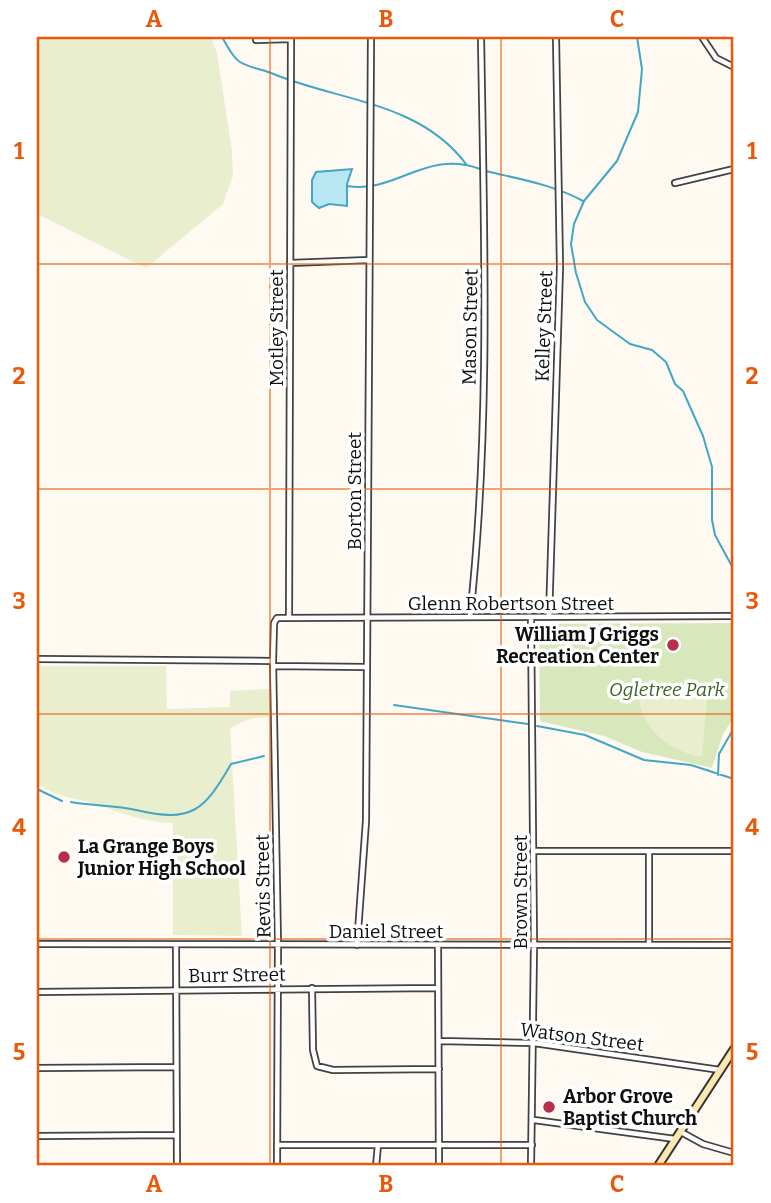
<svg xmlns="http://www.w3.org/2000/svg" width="771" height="1203" viewBox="0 0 771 1203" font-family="Bitter,serif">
	<rect width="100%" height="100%" fill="#fefaf2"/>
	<!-- green -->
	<path fill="#d9e8bc" d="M 734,623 L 734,717 L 723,734 L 712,768 L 642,752 L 604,736 L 540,721 L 539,624 Z"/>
	<!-- pitch -->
	<path fill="#e9efce" d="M 37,37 L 211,37 L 217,53 L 232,151 L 233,176 L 223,204 L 146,268 L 37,214 Z
		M 37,666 L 166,666 L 167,709 L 230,707 L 230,691 L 269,689 L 269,717 L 252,718 L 230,728 L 242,936 L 173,935 L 173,823 C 139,822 119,811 88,802 C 68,797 54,796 37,783 Z
		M 663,685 L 704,685 L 708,688 L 702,757 C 672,752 643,731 639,699 Z"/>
	<!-- water -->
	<path fill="#b9e6f3" stroke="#43a6c7" stroke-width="2" d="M 352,169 L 347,184 L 347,206 L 329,204 L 319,208 L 312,202 L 312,180 L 316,172 Z"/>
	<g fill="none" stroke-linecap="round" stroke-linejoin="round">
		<!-- stream -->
		<path stroke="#43a6c7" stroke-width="2" d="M 222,37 C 227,45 232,57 240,62 C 250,68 261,69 271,73 C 337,101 419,101 466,164
			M 637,37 L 642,69 L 638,112 L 617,161 L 584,201 L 574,224 L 571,244 L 576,273 L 585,302 L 597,320 L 630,344 L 652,350 L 666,362 L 675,384 L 683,391 L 703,436 L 712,467 L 712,520 L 715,535 L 734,570
			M 486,171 C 518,179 552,184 583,201
			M 347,186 C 396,194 425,149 480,169
			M 394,705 L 528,724
			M 537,726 L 585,735 L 644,760 L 691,765 L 734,779
			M 718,775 L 719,754 L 734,728
			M 37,789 L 62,801
			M 71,802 C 92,806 115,805 136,810 C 192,823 204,811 231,764 L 264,756"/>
		<!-- street casing -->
		<g stroke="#424242" stroke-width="8">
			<path id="street" d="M 702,37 L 716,58 L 734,67
				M 256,40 L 291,39
				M 675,183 L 734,169
				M 290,263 L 369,260
				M 470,617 C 491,424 484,230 481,37
				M 549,617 L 560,267 L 556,37
				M 289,618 L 291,37
				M 37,659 L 273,661
				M 273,666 L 366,667
				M 534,851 L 734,851
				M 37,944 L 734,945
				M 176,945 L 177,1166
				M 357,945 L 366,821 L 371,37
				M 438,945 L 439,1166
				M 649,945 L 649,851
				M 312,988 L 313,1050 L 317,1066 L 333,1070 L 439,1069
				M 37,992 L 438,988
				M 439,1041 L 534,1043 L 720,1070
				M 37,1068 L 176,1067
				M 534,1120 L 675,1139
				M 681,1132 L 703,1144 L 734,1153
				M 37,1136 L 177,1135
				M 277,1145 L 532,1145
				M 277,1166 L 278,945 L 273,661 L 274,623 L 277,618 L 734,616
				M 376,1166 L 378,1145
				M 531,1166 L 534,945 L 531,618"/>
		</g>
		<!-- secondary casing -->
		<g stroke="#313131" stroke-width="10">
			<path id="secondary" d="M 658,1166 L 734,1049"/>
		</g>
		<!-- street -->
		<use href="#street" stroke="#fff" stroke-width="4.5"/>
		<!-- secondary -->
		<use href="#secondary" stroke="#fbe7b0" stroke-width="6"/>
	</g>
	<!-- grid -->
	<path fill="none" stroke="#e8590c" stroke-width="2" stroke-opacity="0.55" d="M 270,37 L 270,1166M 501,37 L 501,1166M 37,264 L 734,264M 37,489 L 734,489M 37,714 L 734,714M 37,939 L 734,939"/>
	<!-- markers -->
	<g fill="#b92d49" stroke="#fff" stroke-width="2.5">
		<circle cx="673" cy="645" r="7"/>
		<circle cx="64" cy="857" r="7"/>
		<circle cx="549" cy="1107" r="7"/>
	</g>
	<g text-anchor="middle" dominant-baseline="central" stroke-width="7" stroke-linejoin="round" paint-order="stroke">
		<!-- street labels -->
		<g font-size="19" fill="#0f0f0f" stroke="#fff">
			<text transform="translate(544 326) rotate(-88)">Kelley Street</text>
			<text transform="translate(470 327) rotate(-89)">Mason Street</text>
			<text transform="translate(276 328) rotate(-90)">Motley Street</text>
			<text transform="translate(354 491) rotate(-90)">Borton Street</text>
			<text x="511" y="603">Glenn Robertson Street</text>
			<text transform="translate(263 886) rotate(-91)">Revis Street</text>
			<text transform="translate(520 892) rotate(-90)">Brown Street</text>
			<text x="386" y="931">Daniel Street</text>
			<text transform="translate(237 975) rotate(-1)">Burr Street</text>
			<text transform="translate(582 1037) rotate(7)">Watson Street</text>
		</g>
		<!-- poi labels -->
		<g font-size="19" font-weight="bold" fill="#0f0f0f" stroke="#fff" text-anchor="start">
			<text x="659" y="634" text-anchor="end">William J Griggs<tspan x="659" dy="22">Recreation Center</tspan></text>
			<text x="78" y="846">La Grange Boys<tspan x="78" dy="22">Junior High School</tspan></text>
			<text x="563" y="1096">Arbor Grove<tspan x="563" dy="22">Baptist Church</tspan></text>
		</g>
		<!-- park labels -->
		<g font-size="19" font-style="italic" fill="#3a6422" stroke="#fff">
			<text x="667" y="689">Ogletree Park</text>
		</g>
	</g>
	<!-- border -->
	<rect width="771" height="1203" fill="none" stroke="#ffffff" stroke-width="77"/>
	<rect x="38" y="38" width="694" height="1126" fill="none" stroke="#e8590c" stroke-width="2.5"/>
	<g font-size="23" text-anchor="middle" font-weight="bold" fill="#e8590c">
		<text x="154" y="27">A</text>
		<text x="386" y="27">B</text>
		<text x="617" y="27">C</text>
		<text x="19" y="159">1</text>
		<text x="752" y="159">1</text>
		<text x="19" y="384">2</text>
		<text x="752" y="384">2</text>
		<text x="19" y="609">3</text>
		<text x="752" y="609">3</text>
		<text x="19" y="835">4</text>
		<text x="752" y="835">4</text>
		<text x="19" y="1060">5</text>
		<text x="752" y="1060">5</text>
		<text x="154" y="1192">A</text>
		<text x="386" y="1192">B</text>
		<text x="617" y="1192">C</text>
	</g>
</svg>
